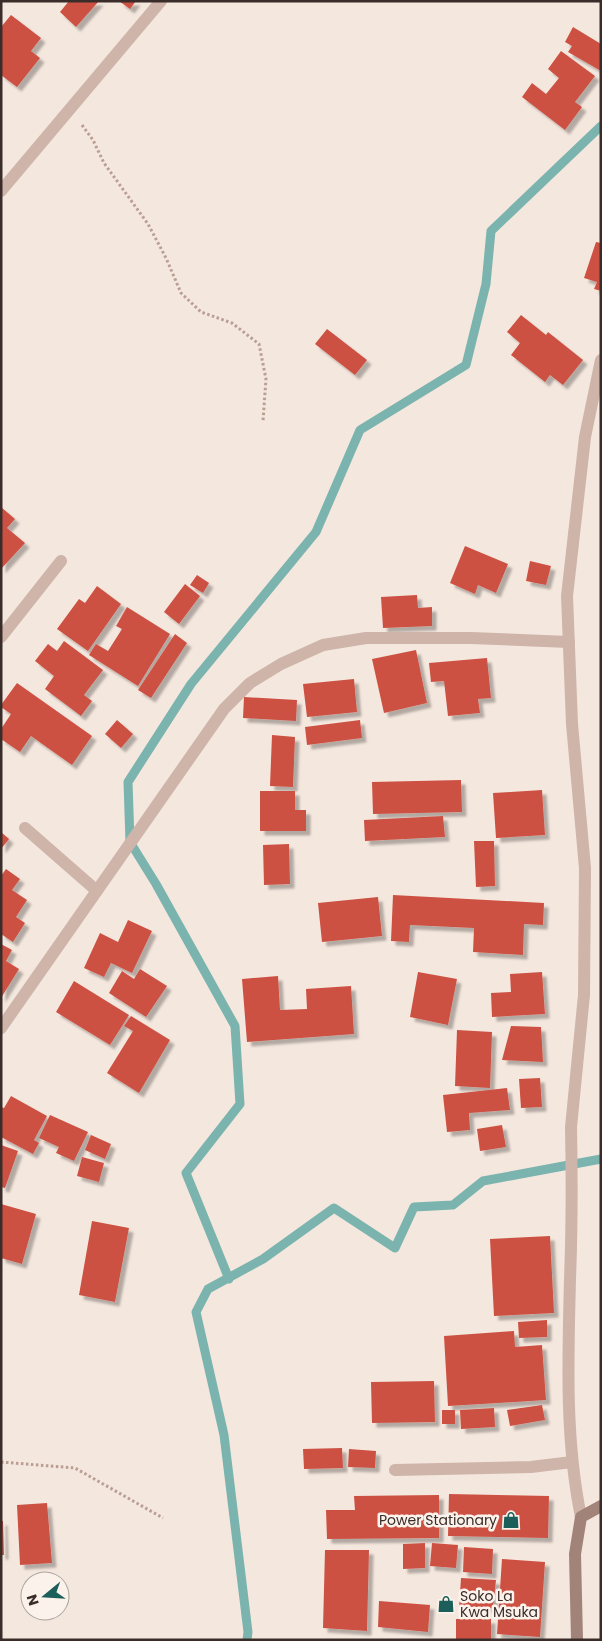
<svg xmlns="http://www.w3.org/2000/svg" width="602" height="1641" viewBox="0 0 602 1641" font-family="Poppins,sans-serif">
	<defs>
		<filter id="shadow"><feDropShadow dx="4.5" dy="4.5" stdDeviation="1" flood-color="#0004"/></filter>
	</defs>
	<rect width="100%" height="100%" fill="#f4e7de"/>
	<g fill="none" stroke-linecap="round" stroke-linejoin="round">
		<!-- stream -->
		<path stroke="#7bb3ae" stroke-width="9" d="M 229,1279 L 186,1173 L 240,1104 L 235,1026 L 156,884 L 130,842 L 128,782 L 191,684 L 316,532 L 360,430 L 466,365 L 486,284 L 491,231 L 601,126
			M 247,1640 L 248,1632 L 224,1435 L 196,1312 L 208,1289 L 263,1259 L 334,1208 L 395,1248 L 414,1207 L 453,1205 L 483,1181 L 601,1159"/>
	</g>
	<!-- building -->
	<path fill="#cd5143" filter="url(#shadow)" d="M 69,1 L 99,1 L 76,27 L 60,12 Z
		M 119,1 L 136,1 L 130,9 Z
		M 11,15 L 41,38 L 31,51 L 40,58 L 17,87 L 1,75 L 1,27 Z
		M 573,27 L 601,44 L 601,71 L 568,52 L 572,46 L 565,42 Z
		M 561,51 L 595,76 L 575,102 L 582,107 L 565,130 L 522,97 L 532,83 L 546,94 L 559,78 L 548,69 Z
		M 596,242 L 601,243 L 601,291 L 594,289 L 597,282 L 584,278 Z
		M 521,315 L 546,335 L 548,332 L 583,360 L 563,385 L 550,375 L 545,382 L 511,355 L 520,343 L 507,332 Z
		M 327,329 L 367,360 L 355,375 L 315,344 Z
		M 1,507 L 15,519 L 7,528 L 25,543 L 1,569 Z
		M 465,546 L 508,564 L 496,593 L 478,585 L 475,594 L 450,583 Z
		M 530,561 L 551,566 L 546,585 L 526,581 Z
		M 197,575 L 209,583 L 203,593 L 190,585 Z
		M 185,584 L 200,596 L 179,624 L 164,612 Z
		M 97,586 L 121,604 L 88,651 L 57,629 L 79,599 L 85,603 Z
		M 417,595 L 418,608 L 432,607 L 432,626 L 383,628 L 381,597 Z
		M 127,607 L 170,634 L 138,686 L 89,655 L 96,644 L 108,651 L 122,629 L 116,626 Z
		M 175,634 L 187,643 L 151,698 L 138,690 Z
		M 64,641 L 103,670 L 84,695 L 92,701 L 81,716 L 45,689 L 54,676 L 35,661 L 48,644 L 57,651 Z
		M 416,650 L 427,703 L 384,713 L 372,659 Z
		M 487,658 L 491,698 L 478,699 L 480,713 L 448,716 L 444,681 L 431,682 L 429,663 Z
		M 354,679 L 357,712 L 307,717 L 303,684 Z
		M 17,683 L 92,736 L 72,765 L 31,736 L 20,752 L 1,739 L 1,729 L 11,714 L 1,707 L 1,705 Z
		M 244,697 L 297,700 L 296,721 L 243,718 Z
		M 117,720 L 133,734 L 121,748 L 105,734 Z
		M 360,720 L 362,738 L 307,745 L 305,727 Z
		M 272,735 L 295,737 L 293,787 L 270,786 Z
		M 461,780 L 462,812 L 373,814 L 372,782 Z
		M 542,790 L 545,835 L 496,838 L 493,793 Z
		M 260,791 L 295,791 L 295,810 L 306,810 L 306,831 L 260,831 Z
		M 443,816 L 445,837 L 365,841 L 364,820 Z
		M 1,832 L 9,839 L 1,849 Z
		M 474,841 L 494,841 L 495,886 L 476,887 Z
		M 289,844 L 290,884 L 264,885 L 263,845 Z
		M 6,869 L 20,879 L 12,890 L 27,900 L 16,917 L 25,923 L 13,942 L 1,934 L 1,876 Z
		M 393,895 L 544,903 L 543,925 L 524,924 L 523,955 L 473,952 L 474,928 L 410,925 L 409,942 L 391,941 Z
		M 378,897 L 382,936 L 322,942 L 318,903 Z
		M 128,920 L 152,931 L 132,973 L 111,963 L 104,977 L 84,968 L 100,933 L 118,942 Z
		M 1,944 L 12,950 L 6,961 L 19,969 L 1,998 Z
		M 140,969 L 167,986 L 146,1017 L 109,993 L 122,971 L 134,979 Z
		M 418,972 L 457,979 L 448,1025 L 410,1017 Z
		M 542,972 L 545,1014 L 492,1017 L 491,993 L 511,992 L 510,974 Z
		M 278,976 L 280,1010 L 307,1009 L 306,989 L 351,986 L 354,1034 L 247,1042 L 242,979 Z
		M 74,981 L 129,1015 L 110,1045 L 56,1012 Z
		M 131,1016 L 170,1040 L 139,1093 L 107,1073 L 133,1031 L 124,1026 Z
		M 511,1026 L 541,1027 L 543,1062 L 502,1060 Z
		M 457,1030 L 492,1032 L 490,1088 L 455,1086 Z
		M 540,1078 L 542,1107 L 521,1108 L 519,1079 Z
		M 507,1088 L 510,1110 L 469,1113 L 470,1130 L 447,1132 L 443,1095 Z
		M 11,1096 L 47,1116 L 34,1140 L 39,1143 L 33,1154 L 1,1137 L 1,1107 L 4,1108 Z
		M 50,1115 L 88,1132 L 74,1161 L 56,1153 L 59,1147 L 39,1138 Z
		M 502,1125 L 506,1147 L 480,1151 L 477,1129 Z
		M 91,1135 L 111,1144 L 105,1159 L 85,1150 Z
		M 1,1145 L 18,1151 L 5,1188 L 1,1187 Z
		M 82,1157 L 104,1163 L 99,1182 L 77,1176 Z
		M 1,1204 L 36,1214 L 22,1264 L 1,1258 Z
		M 92,1221 L 129,1228 L 115,1302 L 79,1295 Z
		M 550,1236 L 554,1313 L 494,1316 L 490,1239 Z
		M 547,1320 L 547,1337 L 519,1338 L 518,1322 Z
		M 514,1331 L 515,1347 L 542,1345 L 546,1400 L 448,1406 L 444,1336 Z
		M 434,1381 L 435,1422 L 372,1423 L 371,1382 Z
		M 542,1405 L 545,1420 L 510,1426 L 507,1410 Z
		M 494,1408 L 495,1427 L 461,1429 L 460,1410 Z
		M 442,1410 L 455,1410 L 455,1424 L 442,1424 Z
		M 342,1448 L 343,1468 L 304,1469 L 303,1449 Z
		M 349,1449 L 376,1451 L 375,1468 L 348,1467 Z
		M 449,1494 L 549,1496 L 548,1538 L 448,1536 Z
		M 439,1495 L 439,1538 L 327,1539 L 326,1510 L 355,1510 L 354,1496 Z
		M 47,1503 L 52,1563 L 20,1565 L 17,1505 Z
		M 1,1521 L 3,1521 L 4,1555 L 1,1555 Z
		M 425,1543 L 425,1568 L 403,1569 L 403,1544 Z
		M 432,1543 L 458,1545 L 456,1568 L 430,1566 Z
		M 464,1547 L 493,1549 L 492,1574 L 463,1572 Z
		M 325,1550 L 369,1550 L 367,1631 L 323,1628 Z
		M 502,1559 L 545,1562 L 540,1637 L 497,1634 Z
		M 461,1578 L 496,1580 L 493,1608 L 459,1609 Z
		M 379,1601 L 430,1605 L 428,1632 L 378,1627 Z
		M 456,1619 L 491,1619 L 491,1639 L 456,1639 Z"/>
	<g fill="none" stroke-linecap="round" stroke-linejoin="round">
		<!-- path -->
		<path stroke="#ba9e93" stroke-width="3" stroke-dasharray="2.5 2.5" stroke-linecap="butt" d="M 82,125 L 93,140 L 104,163 L 148,224 L 166,258 L 181,293 L 201,312 L 232,323 L 259,344 L 266,379 L 263,421
			M 1,1462 L 75,1468 L 163,1518"/>
		<!-- minor -->
		<path stroke="#ceb4a9" stroke-width="12" d="M 1,191 L 161,1
			M 1,637 L 61,561
			M 25,828 L 97,891
			M 1,1028 L 224,709 L 250,683 L 281,664 L 323,645 L 366,638 L 471,638 L 569,642
			M 571,1127 C 572,1178 572,1228 570,1279 C 568,1358 565,1439 581,1517
			M 395,1470 L 531,1467 L 572,1462"/>
		<!-- tertiary -->
		<path stroke="#ceb4a9" stroke-width="12" d="M 571,1127 L 584,995 L 585,868 L 572,724 L 567,596 L 585,437 L 601,360"/>
		<!-- secondary -->
		<path stroke="#a2837a" stroke-width="12" d="M 577,1640 L 575,1554 L 581,1517 L 601,1506"/>
	</g>
	<!-- icons -->
	<defs>
		<g id="shop-bare" transform="scale(1.35)"><path d="M-5-2.5h2.3a2.7 3.5 0 0 1 5.4 0H5L5.5 6h-11ZM-1.5-2.5h3a1.5 2.3 0 0 0-3 0Z" fill="#1c5f5a" stroke="#fbf2eb" stroke-width="2.5" paint-order="stroke"/></g>
	</defs>
	<g fill-rule="evenodd">
		<use href="#shop-bare" x="511" y="1520"/>
		<use href="#shop-bare" x="446" y="1604"/>
	</g>
	<g text-anchor="middle" dominant-baseline="central" stroke-width="5" stroke-linejoin="round" paint-order="stroke">
		<!-- poi labels -->
		<g font-size="14" fill="#3a2c29" stroke="#fbf2eb" text-anchor="end">
			<text x="497" y="1520">Power Stationary</text>
			<text x="460" y="1596" text-anchor="start">Soko La<tspan x="460" dy="16">Kwa Msuka</tspan></text>
		</g>
	</g>
	<!-- border -->
	<rect width="602" height="1641" fill="none" stroke="#3a2c29" stroke-width="5"/>
	<!-- north arrow -->
	<g transform="translate(45 1596) rotate(252)"><circle r="24" fill="#fbf2eb" stroke="#aea39d"/>
	<path d="M0-4L9 19L0 12L-9 19Z" fill="#1c5f5a"/>
	<text y="-8" font-size="14" font-weight="bold" text-anchor="middle" fill="#3a2c29">N</text>
	</g>
</svg>
